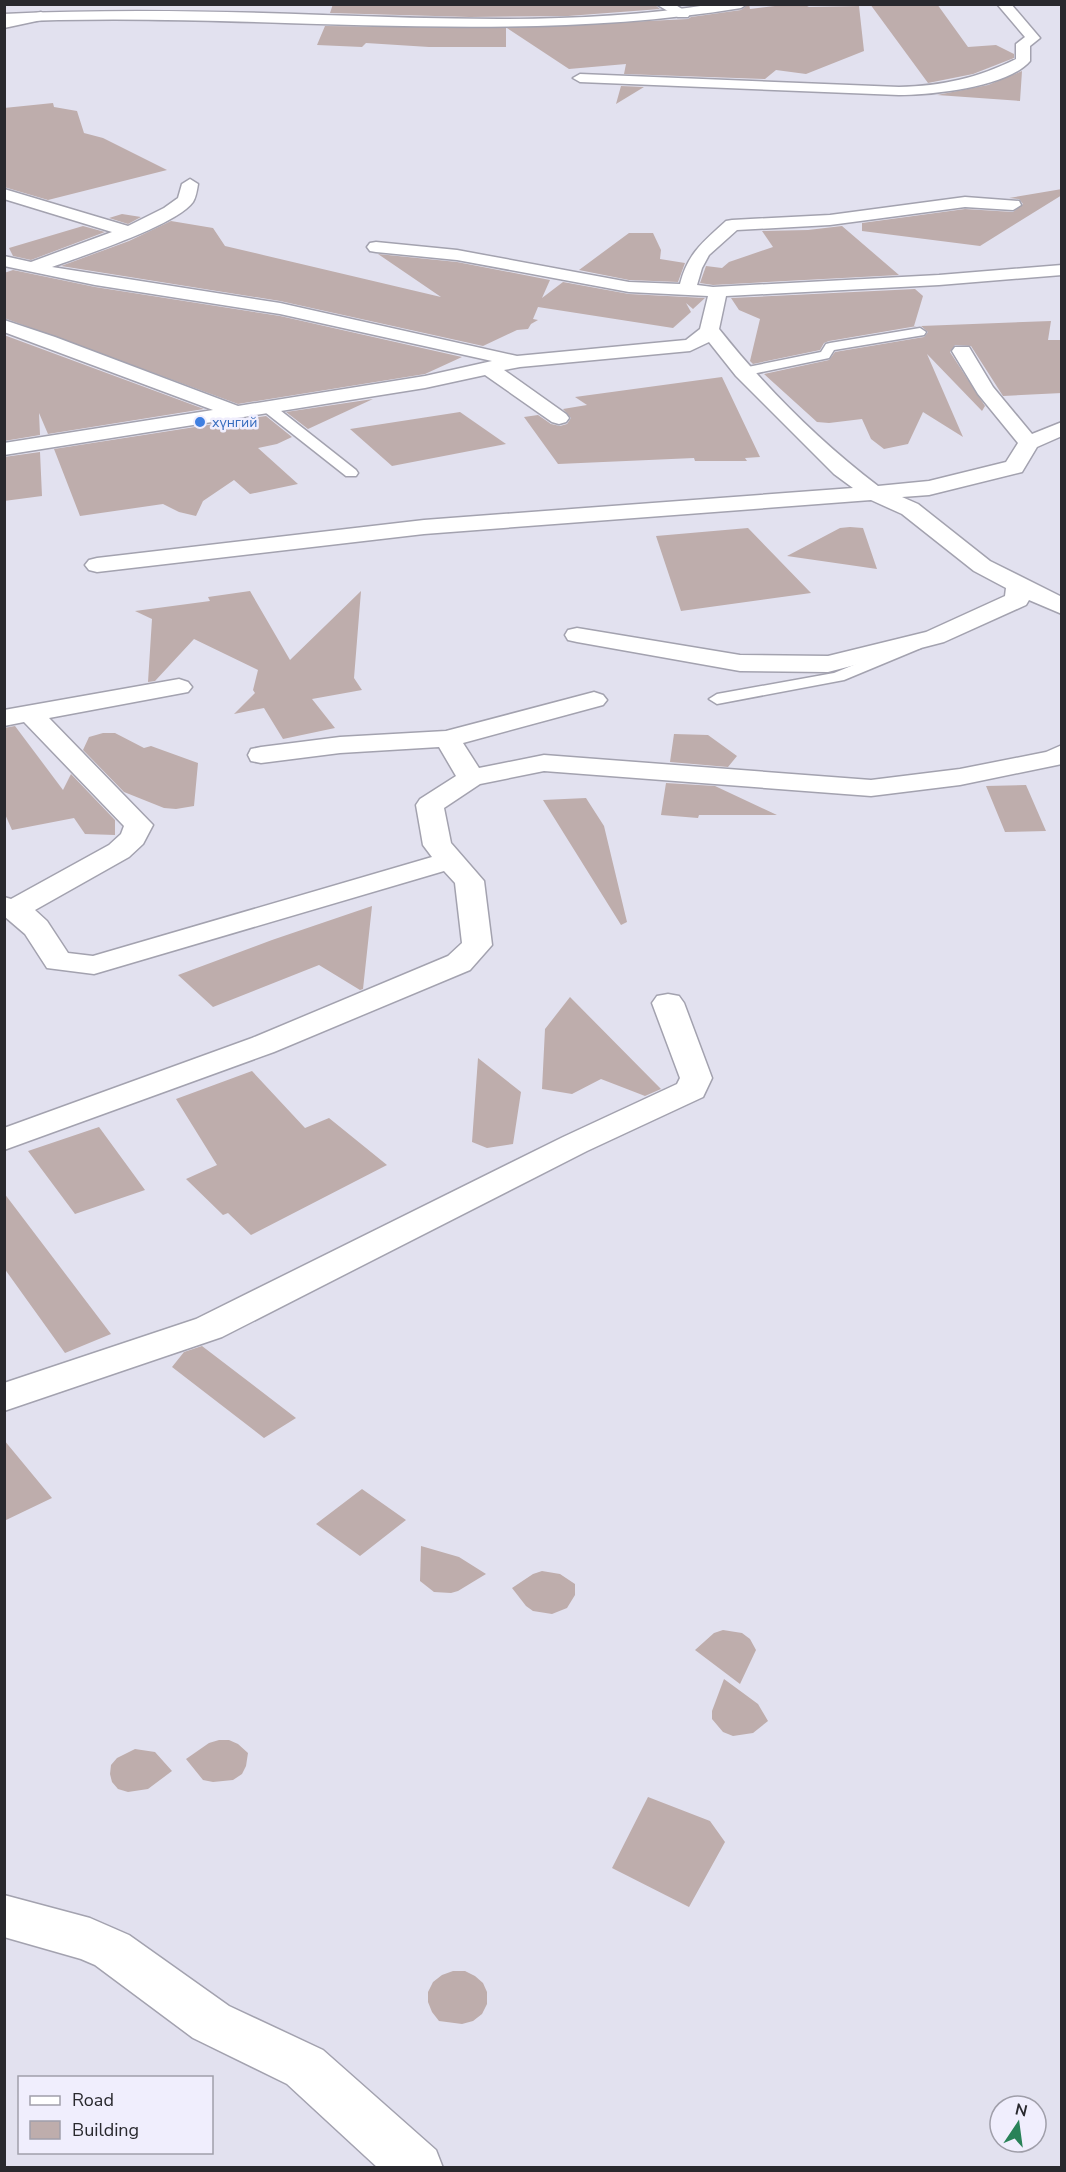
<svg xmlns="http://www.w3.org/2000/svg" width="1066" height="2172" viewBox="0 0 1066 2172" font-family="'Nunito Sans',sans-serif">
	<rect width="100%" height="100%" fill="#e2e1ef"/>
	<!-- building -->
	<path fill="#beadac" d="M 333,4 L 654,4 L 660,9 L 568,16 L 470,17 L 330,13 Z
		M 749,4 L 750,9 L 792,4 L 803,4 L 809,7 L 859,6 L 864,51 L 806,74 L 776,70 L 765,79 L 624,74 L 626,64 L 569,69 L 507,28 L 688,19 L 691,17 L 741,10 Z
		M 870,4 L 937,4 L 968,47 L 996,45 L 1014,54 L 1014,58 L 973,74 L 928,83 Z
		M 325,26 L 506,28 L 506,47 L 429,47 L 366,43 L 362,47 L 317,45 Z
		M 1022,71 L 1020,101 L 937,95 L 988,85 Z
		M 621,86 L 644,87 L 616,104 Z
		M 53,103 L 54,107 L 77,111 L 84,133 L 103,138 L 167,170 L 48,200 L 4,187 L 4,108 Z
		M 1062,189 L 1062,195 L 980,246 L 862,231 L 862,223 L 965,209 L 1013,212 L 1023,204 L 1019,199 L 1009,198 Z
		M 122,214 L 141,217 L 128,224 L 109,218 Z
		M 171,221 L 213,228 L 225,246 L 441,297 L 378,254 L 457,262 L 550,280 L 542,298 L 563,282 L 629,294 L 705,298 L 693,309 L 686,303 L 691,312 L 673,328 L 538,307 L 533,319 L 538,320 L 531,324 L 528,329 L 517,330 L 483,346 L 280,301 L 61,266 L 129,241 Z
		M 83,226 L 105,232 L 31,260 L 13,256 L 9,248 Z
		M 842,226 L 899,275 L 713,285 L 700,283 L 706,266 L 722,268 L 729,262 L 773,247 L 762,231 L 808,230 Z
		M 629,233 L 653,233 L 661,250 L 660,259 L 685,263 L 678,282 L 629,280 L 579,270 Z
		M 13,270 L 95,287 L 280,316 L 462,357 L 425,374 L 238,404 L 4,318 L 4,273 Z
		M 915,289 L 923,296 L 914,326 L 917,326 L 829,341 L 824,343 L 820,350 L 753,364 L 750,361 L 760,319 L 739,310 L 731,298 Z
		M 1051,321 L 1048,340 L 1062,340 L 1062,393 L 1003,396 L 971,346 L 955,345 L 950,352 L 985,406 L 982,411 L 927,354 L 963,437 L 923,412 L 908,444 L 884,449 L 871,439 L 862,419 L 829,423 L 817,422 L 764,374 L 829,360 L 835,352 L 924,337 L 928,332 L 921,326 Z
		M 4,335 L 204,409 L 48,434 L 39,413 L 40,435 L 4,441 Z
		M 722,377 L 760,457 L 745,458 L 747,461 L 695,461 L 694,458 L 558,464 L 524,417 L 538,415 L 551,424 L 560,426 L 567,424 L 571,418 L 563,409 L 587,405 L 575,397 Z
		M 373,399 L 308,429 L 286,412 Z
		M 460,412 L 506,444 L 392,466 L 350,429 Z
		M 266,416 L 292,437 L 277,444 L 258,448 L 298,484 L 250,494 L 234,480 L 203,501 L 196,516 L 179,512 L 163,504 L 80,516 L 54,449 Z
		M 40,452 L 42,496 L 4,501 L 4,457 Z
		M 850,527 L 863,528 L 877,569 L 787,556 L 840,528 Z
		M 748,528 L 811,593 L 681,611 L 656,536 Z
		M 250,591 L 290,660 L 361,591 L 354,678 L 362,690 L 312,699 L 335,728 L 283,739 L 264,708 L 234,714 L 255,693 L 253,690 L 258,670 L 194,639 L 155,681 L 148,682 L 152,619 L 135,611 L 210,601 L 208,597 Z
		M 15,726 L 63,790 L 71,774 L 115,820 L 115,835 L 85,834 L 74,818 L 12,830 L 4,812 L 4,728 Z
		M 103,733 L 115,733 L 144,748 L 151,746 L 198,763 L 194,806 L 176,809 L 164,808 L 124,792 L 83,750 L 89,737 Z
		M 674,734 L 708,735 L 737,756 L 728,767 L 670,762 Z
		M 666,783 L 715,786 L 777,815 L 699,815 L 698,818 L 661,815 Z
		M 1026,785 L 1046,831 L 1005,832 L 986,786 Z
		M 586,798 L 604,826 L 627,922 L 621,925 L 543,800 Z
		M 372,906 L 363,989 L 360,990 L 319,965 L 213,1007 L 178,975 L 272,940 Z
		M 570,997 L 661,1089 L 645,1096 L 601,1079 L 572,1094 L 542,1089 L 545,1029 Z
		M 478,1058 L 521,1092 L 513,1144 L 487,1148 L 472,1142 Z
		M 252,1071 L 305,1128 L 329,1118 L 387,1165 L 251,1235 L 228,1213 L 223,1215 L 186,1179 L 217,1165 L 176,1099 Z
		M 99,1127 L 145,1190 L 75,1214 L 28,1151 Z
		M 4,1193 L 111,1334 L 65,1353 L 4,1268 Z
		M 202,1346 L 296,1418 L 264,1438 L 172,1367 L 184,1352 Z
		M 4,1440 L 52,1498 L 4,1521 Z
		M 362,1489 L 406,1520 L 360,1556 L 316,1524 Z
		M 421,1546 L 459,1557 L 486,1574 L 458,1591 L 451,1593 L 434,1592 L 420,1581 Z
		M 542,1571 L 560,1574 L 575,1584 L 575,1595 L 567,1608 L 552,1614 L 533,1611 L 526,1606 L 512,1588 L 533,1574 Z
		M 723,1630 L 742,1633 L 750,1639 L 756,1650 L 740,1684 L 695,1650 L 714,1633 Z
		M 724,1679 L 758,1704 L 768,1721 L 753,1733 L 733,1736 L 723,1732 L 712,1719 L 712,1711 Z
		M 219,1740 L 229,1740 L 238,1744 L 248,1753 L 246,1766 L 242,1774 L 233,1780 L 213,1782 L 203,1780 L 186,1759 L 209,1743 Z
		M 135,1749 L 155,1752 L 172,1771 L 148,1789 L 128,1792 L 118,1789 L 112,1782 L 110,1774 L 111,1765 L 117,1758 Z
		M 648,1797 L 710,1821 L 725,1842 L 689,1907 L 612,1868 Z
		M 453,1971 L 465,1971 L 475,1976 L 483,1983 L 487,1992 L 487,2004 L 482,2014 L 473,2021 L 462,2024 L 439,2021 L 432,2012 L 428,2002 L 428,1992 L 433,1982 L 442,1975 Z"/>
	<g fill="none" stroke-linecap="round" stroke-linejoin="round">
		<!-- service casing -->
		<g stroke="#a3a2af" stroke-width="3">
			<path id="service" d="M 920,328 L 926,332 L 924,335 L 834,350 L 829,358 L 743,376 L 737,372 L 743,368 L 821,352 L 826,344 L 830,343 Z
				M 266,402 L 271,403 L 356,470 L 358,473 L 356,476 L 346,476 L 261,409 L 259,406 Z
				M 915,640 L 923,645 L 921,648 L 844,680 L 717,704 L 709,699 L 717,694 L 834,673 Z"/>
		</g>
		<!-- minor casing -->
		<g stroke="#a3a2af" stroke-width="3">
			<path id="minor" d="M 656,4 L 674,4 L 690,14 L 688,17 L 678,17 Z
				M 997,4 L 1011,4 L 1040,38 L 1030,46 L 1030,61 C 1008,87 932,95 899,95 L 580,82 L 573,78 L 580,74 L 899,87 C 942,86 978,78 1016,59 L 1016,44 L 1025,37 Z
				M 41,12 L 48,16 L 46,19 L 4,28 L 4,20 Z
				M 190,179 L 198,184 C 197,190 196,197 193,202 C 177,225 82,256 52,267 L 280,303 L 517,356 L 686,340 L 700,329 L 708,296 L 629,292 L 457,260 L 376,252 L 370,251 L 367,247 L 370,243 L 376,242 L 457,250 L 629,282 L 680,284 C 688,253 703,242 726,221 L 732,220 L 830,215 L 965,197 L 1019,201 L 1021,205 L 1013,210 L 965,207 L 830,225 L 737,230 L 709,255 L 702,268 L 697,285 L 713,287 L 939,275 L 1062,265 L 1062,275 L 939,285 L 726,296 L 719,329 C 765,387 819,441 878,486 L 929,481 L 1006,462 L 1018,443 L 978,394 L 952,351 L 955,347 L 969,347 L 993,387 L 1032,434 L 1062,422 L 1062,436 L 1037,447 L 1022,472 L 929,495 L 902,497 L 918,504 L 990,561 L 1062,597 L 1062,614 L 1029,600 L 1026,605 L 944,642 L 828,672 L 740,671 L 577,642 L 568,640 L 565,635 L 568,630 L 577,628 L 740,655 L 828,656 L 926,632 L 1005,596 L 1006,588 L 974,571 L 902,514 L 871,500 L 424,534 L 97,572 L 89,570 L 85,565 L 89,560 L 97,558 L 424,520 L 853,488 L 834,474 L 736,376 L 709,342 L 690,351 L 520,367 L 504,370 L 566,414 L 569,418 L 566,422 L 559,424 L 552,422 L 485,375 L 425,388 L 4,455 L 4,443 L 213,410 L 4,332 L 4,320 L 55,337 L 238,406 L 425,376 L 492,361 L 280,314 L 95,285 L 4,266 L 4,256 L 31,262 L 112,232 L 4,199 L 4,189 L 128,226 L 164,208 L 178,198 L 182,184 Z
				M 179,679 L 188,682 L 192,687 L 188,692 L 49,718 L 153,825 L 143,844 L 129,857 L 35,910 L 47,921 L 68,953 L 93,956 L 432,857 L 423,845 L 416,805 L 420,799 L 456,776 L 439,747 L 340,753 L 261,763 L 251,761 L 248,755 L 251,749 L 261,747 L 340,737 L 446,731 L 594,692 L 603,695 L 607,700 L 603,705 L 463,743 L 479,768 L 544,755 L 871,780 L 960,769 L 1046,752 L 1062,745 L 1062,764 L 960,785 L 871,796 L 544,771 L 480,784 L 444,808 L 451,843 L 484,881 L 492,945 L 470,970 L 274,1052 L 4,1150 L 4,1128 L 252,1038 L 448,956 L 462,943 L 455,883 L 444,871 L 94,974 L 47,968 L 25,934 L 4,916 L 4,897 L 11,899 L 109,845 L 121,834 L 124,826 L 24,722 L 4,726 L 4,710 Z
				M 668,994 L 679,996 L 684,1003 L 712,1078 L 703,1097 L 587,1151 L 222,1337 L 4,1411 L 4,1383 L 196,1319 L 563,1137 L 677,1084 L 680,1078 L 652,1003 L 657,996 Z
				M 4,1895 L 90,1918 L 129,1935 L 229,2006 L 323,2050 L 436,2150 L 443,2168 L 378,2168 L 287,2084 L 193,2038 L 95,1965 L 81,1959 L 4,1937 Z"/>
		</g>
		<!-- secondary casing -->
		<g stroke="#a3a2af" stroke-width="3">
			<path id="secondary" d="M 714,4 L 747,4 L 741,8 C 497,48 250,10 4,22 L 4,14 C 111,9 217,11 323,15 C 453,19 585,25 714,4 Z"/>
		</g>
		<!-- service -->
		<use href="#service" fill="#fff" fill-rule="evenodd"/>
		<!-- minor -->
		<use href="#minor" fill="#fff" fill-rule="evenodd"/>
		<!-- secondary -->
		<use href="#secondary" fill="#fff" fill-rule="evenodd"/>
	</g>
	<!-- markers -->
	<circle fill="#3f7fe0" stroke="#f0eefd" stroke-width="2" cx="200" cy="422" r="6"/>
	<g text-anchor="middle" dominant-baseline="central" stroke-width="5" stroke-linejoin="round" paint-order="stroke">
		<!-- far-shop labels -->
		<g font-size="14" fill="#366cbe" stroke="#f0eefd" text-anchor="start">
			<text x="212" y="422">хүнгий</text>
		</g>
	</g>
	<!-- border -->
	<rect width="1066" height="2172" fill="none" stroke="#29292e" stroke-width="12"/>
	<!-- legend -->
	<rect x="18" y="2076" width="195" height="78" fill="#f0eefd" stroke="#a09faa" stroke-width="1.5"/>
	<rect x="30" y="2096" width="30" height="9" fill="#ffffff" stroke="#a09faa" stroke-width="1.5"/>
	<text x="72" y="2106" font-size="18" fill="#29292e">Road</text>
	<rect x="30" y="2121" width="30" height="18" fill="#beadac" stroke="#a09faa" stroke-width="1.5"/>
	<text x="72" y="2136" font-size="18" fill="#29292e">Building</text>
	<!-- north arrow -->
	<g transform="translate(1018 2124) rotate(13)"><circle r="28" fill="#f0eefd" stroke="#a09faa" stroke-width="1.5"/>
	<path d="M0-4.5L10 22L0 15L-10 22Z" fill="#288258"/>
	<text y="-9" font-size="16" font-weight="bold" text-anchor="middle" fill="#29292e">N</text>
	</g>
</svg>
